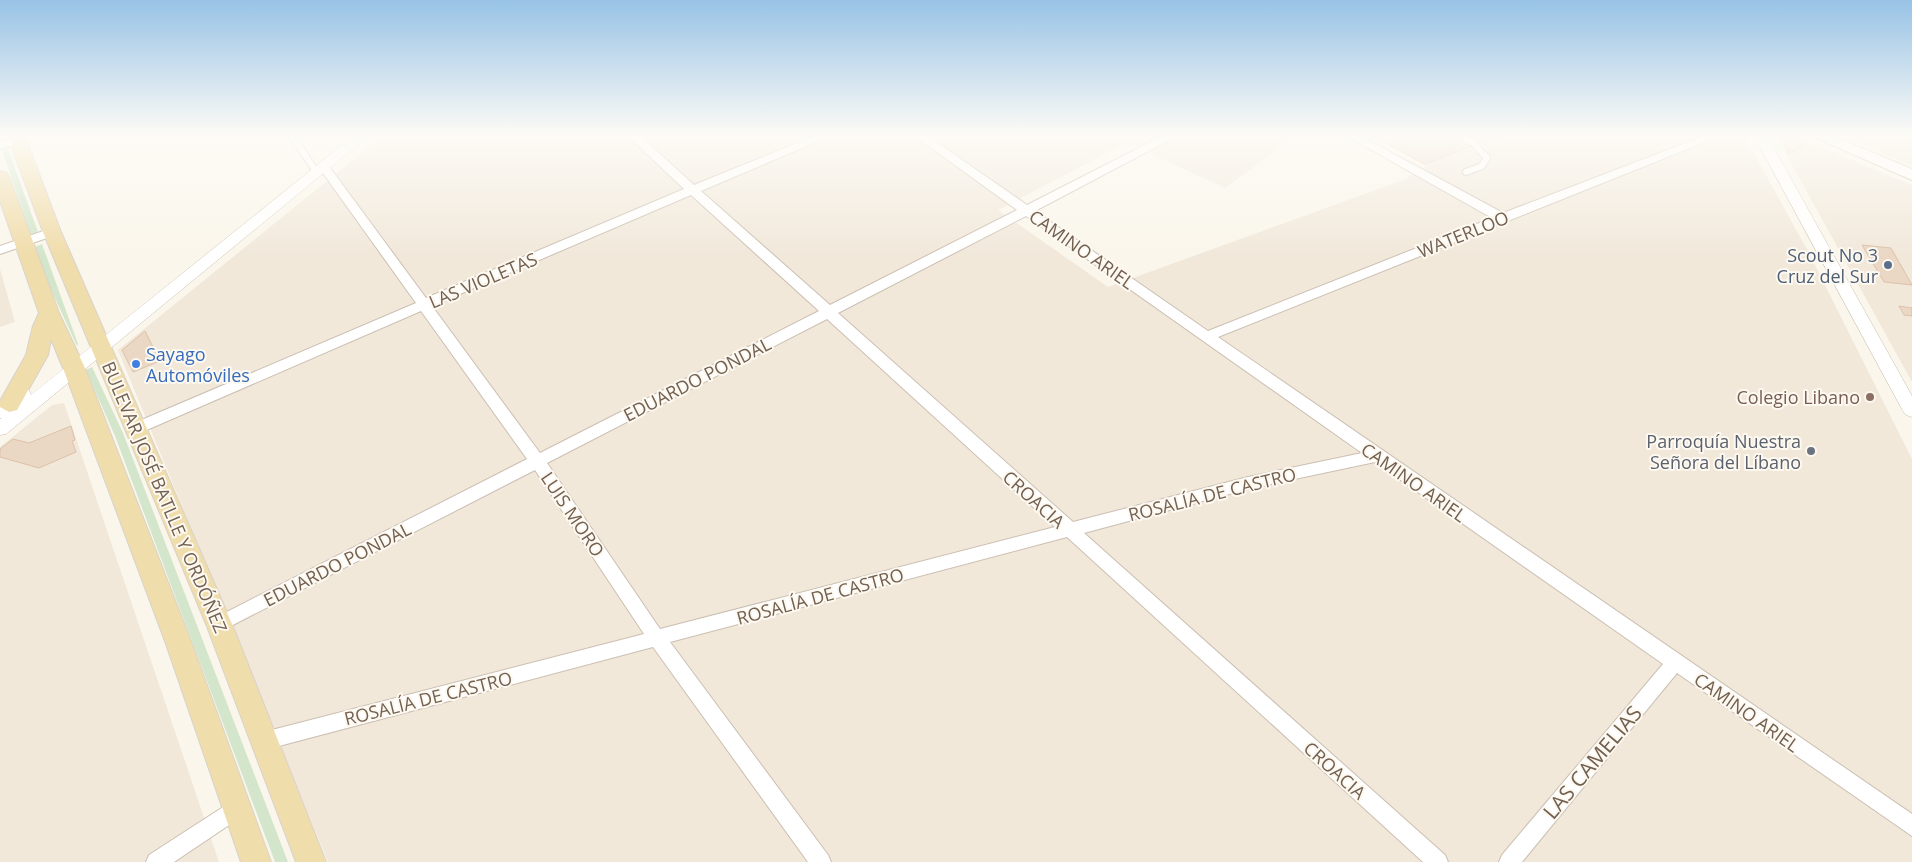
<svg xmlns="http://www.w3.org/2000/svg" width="1912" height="862" viewBox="0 0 1912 862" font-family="'Open Sans',sans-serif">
	<rect width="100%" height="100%" fill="#faf6eb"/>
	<!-- residential -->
	<path fill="#f1e8da" d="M 385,134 L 1299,134 L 1225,188 L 1126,143 L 998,210 L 1108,287 L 1406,179 L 1426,166 L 1509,134 L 1743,134 L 1809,253 L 1912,459 L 1912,862 L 328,862 L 118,350 Z
		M 1775,134 L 1789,134 L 1912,185 L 1912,382 Z
		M 1835,134 L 1912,134 L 1912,166 Z
		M 0,269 L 15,322 L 0,327 Z
		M 64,403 L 219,862 L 0,862 L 0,447 L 52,405 Z"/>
	<!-- medical -->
	<path fill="#f7dfe0" d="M 1368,134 L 1509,134 L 1426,166 Z"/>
	<!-- green -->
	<path fill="#d3e6cb" d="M 8,149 L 38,232 L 31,234 L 2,150 Z
		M 42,244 L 78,344 L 77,346 L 48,283 L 35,247 Z
		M 92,367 L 123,433 L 288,862 L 275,862 L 115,436 L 86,370 Z"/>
	<!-- building -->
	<path fill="#ead7c4" stroke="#ddc1a8" d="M 1401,134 L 1451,134 L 1471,146 L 1425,164 L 1389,145 L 1406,138 Z
		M 1470,134 L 1500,134 L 1483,142 Z
		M 1783,136 L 1804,145 L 1789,154 L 1780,137 Z
		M 1862,245 L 1891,248 L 1912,285 L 1884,282 Z
		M 1899,306 L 1912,308 L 1912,316 L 1904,315 Z
		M 145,331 L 160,361 L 133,372 L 122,350 Z
		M 71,426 L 75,440 L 72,441 L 76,452 L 39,468 L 0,457 L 0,449 L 13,439 L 29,443 Z"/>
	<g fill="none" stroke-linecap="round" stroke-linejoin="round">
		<!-- service casing -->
		<g stroke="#cbbfb2" stroke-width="8">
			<path id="service" d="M 291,134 L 317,173
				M 1457,134 L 1473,143 L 1487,158 L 1482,166 L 1466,172"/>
		</g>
		<!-- minor casing -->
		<g stroke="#cbbfb2" stroke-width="2">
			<path id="minor" d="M 626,134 L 638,134 L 694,185 L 819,134 L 835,134 L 701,191 L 830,305 L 1017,210 L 912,134 L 925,134 L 1027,205 L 1166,134 L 1181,134 L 1035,211 L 1208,331 L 1492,218 L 1343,134 L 1357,134 L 1503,213 L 1709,134 L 1725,134 L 1218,337 L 1912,814 L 1912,836 L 1677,673 L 1522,862 L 1499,862 L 1502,855 L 1663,664 L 1375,462 L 1248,489 L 1084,533 L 1445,855 L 1448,862 L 1423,862 L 1067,537 L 670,642 L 828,855 L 831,862 L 808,862 L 653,647 L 264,750 L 257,747 L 254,741 L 257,735 L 264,732 L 644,634 L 535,470 L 225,629 L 219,632 L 213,629 L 210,624 L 213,619 L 527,459 L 421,311 L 142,432 L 132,432 L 130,428 L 132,424 L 416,303 L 320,169 L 320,165 L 328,165 L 426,298 L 684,189 ZM 691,195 L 819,311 L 540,453 L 432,306 ZM 1026,216 L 1362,453 L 1248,477 L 1073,522 L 838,313 ZM 827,319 L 1055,527 L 660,629 L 547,463 Z
				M 18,138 L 24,141 L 22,143 L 0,149 L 0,142 Z
				M 52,228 L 56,229 L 58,232 L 56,235 L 0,254 L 0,246 Z
				M 237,798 L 244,801 L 247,808 L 244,815 L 174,862 L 146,862 L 149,855 Z"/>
		</g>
		<!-- tertiary casing -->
		<g stroke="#cbbfb2" stroke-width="1">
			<path id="tertiary" d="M 356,134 L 371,134 L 6,434 L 0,435 L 0,419 L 2,418 L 0,418 L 0,403 C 9,396 17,386 29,390 L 31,395 Z
				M 1753,134 L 1766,134 L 1912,396 L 1912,417 L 1906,415 L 1903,411 Z"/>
		</g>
		<!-- secondary casing -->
		<g stroke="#cdc0b0" stroke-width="2">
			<path id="secondary" d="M 1807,134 L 1828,134 L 1912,169 L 1912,180 Z"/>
		</g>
		<!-- primary casing -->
		<g stroke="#d8d2ce" stroke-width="2">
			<path id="primary" d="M 7,134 L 24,134 L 61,232 L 232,624 L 326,862 L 296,862 L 206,624 L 43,232 Z
				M 0,171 L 6,172 L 9,176 L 59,313 L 85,368 L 192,644 L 271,862 L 241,862 L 166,644 L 63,368 L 51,339 L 48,355 L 17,410 L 9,412 L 0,407 L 0,401 L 26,355 L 33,326 L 39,313 L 0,201 Z"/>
		</g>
		<!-- service -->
		<use href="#service" stroke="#fff" stroke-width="6"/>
		<!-- minor -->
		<use href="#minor" fill="#fff" fill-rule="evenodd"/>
		<!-- tertiary -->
		<use href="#tertiary" fill="#fff" fill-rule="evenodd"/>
		<!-- secondary -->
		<use href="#secondary" fill="#fff" fill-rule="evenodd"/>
		<!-- primary -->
		<use href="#primary" fill="#f0ddac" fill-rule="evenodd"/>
	</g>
	<!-- sky -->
	<linearGradient id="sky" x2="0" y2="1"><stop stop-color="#98c3e6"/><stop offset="0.53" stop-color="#fdfbf6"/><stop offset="1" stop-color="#fdfbf6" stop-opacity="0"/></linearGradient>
	<rect width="1912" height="255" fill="url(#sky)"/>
	<!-- markers -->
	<circle fill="#5c6f8a" stroke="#fdf9f1" stroke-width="2" cx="1888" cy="265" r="5"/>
	<circle fill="#3f7fe0" stroke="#fdf9f1" stroke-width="2" cx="136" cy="364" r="5"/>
	<circle fill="#8d6e63" stroke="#fdf9f1" stroke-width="2" cx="1870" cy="397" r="5"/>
	<circle fill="#6b7280" stroke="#fdf9f1" stroke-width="2" cx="1811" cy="451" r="5"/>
	<g text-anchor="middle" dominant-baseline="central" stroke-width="4" stroke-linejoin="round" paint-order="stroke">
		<!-- street labels -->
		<g font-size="18" fill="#726051" stroke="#fdf9f1">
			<text transform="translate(1463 234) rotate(-22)">WATERLOO</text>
			<text transform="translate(1082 249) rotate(35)">CAMINO ARIEL</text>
			<text transform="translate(483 280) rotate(-23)">LAS VIOLETAS</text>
			<text transform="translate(697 379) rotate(-27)">EDUARDO PONDAL</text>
			<text transform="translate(1414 482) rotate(35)">CAMINO ARIEL</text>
			<text transform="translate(1212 494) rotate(-14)">ROSALÍA DE CASTRO</text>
			<text transform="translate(165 497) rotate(67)">BULEVAR JOSÉ BATLLE Y ORDÓÑEZ</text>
			<text transform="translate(1034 499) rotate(42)">CROACIA</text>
			<text transform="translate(573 514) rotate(56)">LUIS MORO</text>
			<text transform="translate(337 564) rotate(-27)">EDUARDO PONDAL</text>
			<text transform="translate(820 596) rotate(-15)">ROSALÍA DE CASTRO</text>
			<text transform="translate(428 698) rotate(-14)">ROSALÍA DE CASTRO</text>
			<text transform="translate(1747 712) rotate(35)">CAMINO ARIEL</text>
			<text transform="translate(1335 770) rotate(42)">CROACIA</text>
		</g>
		<!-- service labels -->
		<g font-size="18" fill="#4e5e75" stroke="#fdf9f1" text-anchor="end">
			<text x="1878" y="255">Scout No 3<tspan x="1878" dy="21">Cruz del Sur</tspan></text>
		</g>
		<!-- shop labels -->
		<g font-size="18" fill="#366cbe" stroke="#fdf9f1" text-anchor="start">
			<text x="146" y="354">Sayago<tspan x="146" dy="21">Automóviles</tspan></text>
		</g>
		<!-- education labels -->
		<g font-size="18" fill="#785e54" stroke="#fdf9f1" text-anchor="end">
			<text x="1860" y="397">Colegio Libano</text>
		</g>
		<!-- worship labels -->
		<g font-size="18" fill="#5b616d" stroke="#fdf9f1" text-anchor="end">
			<text x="1801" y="441">Parroquía Nuestra<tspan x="1801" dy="21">Señora del Líbano</tspan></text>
		</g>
		<!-- near-street labels -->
		<g font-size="21" fill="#726051" stroke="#fdf9f1">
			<text transform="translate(1592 762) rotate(-50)">LAS CAMELIAS</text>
		</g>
	</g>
</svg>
